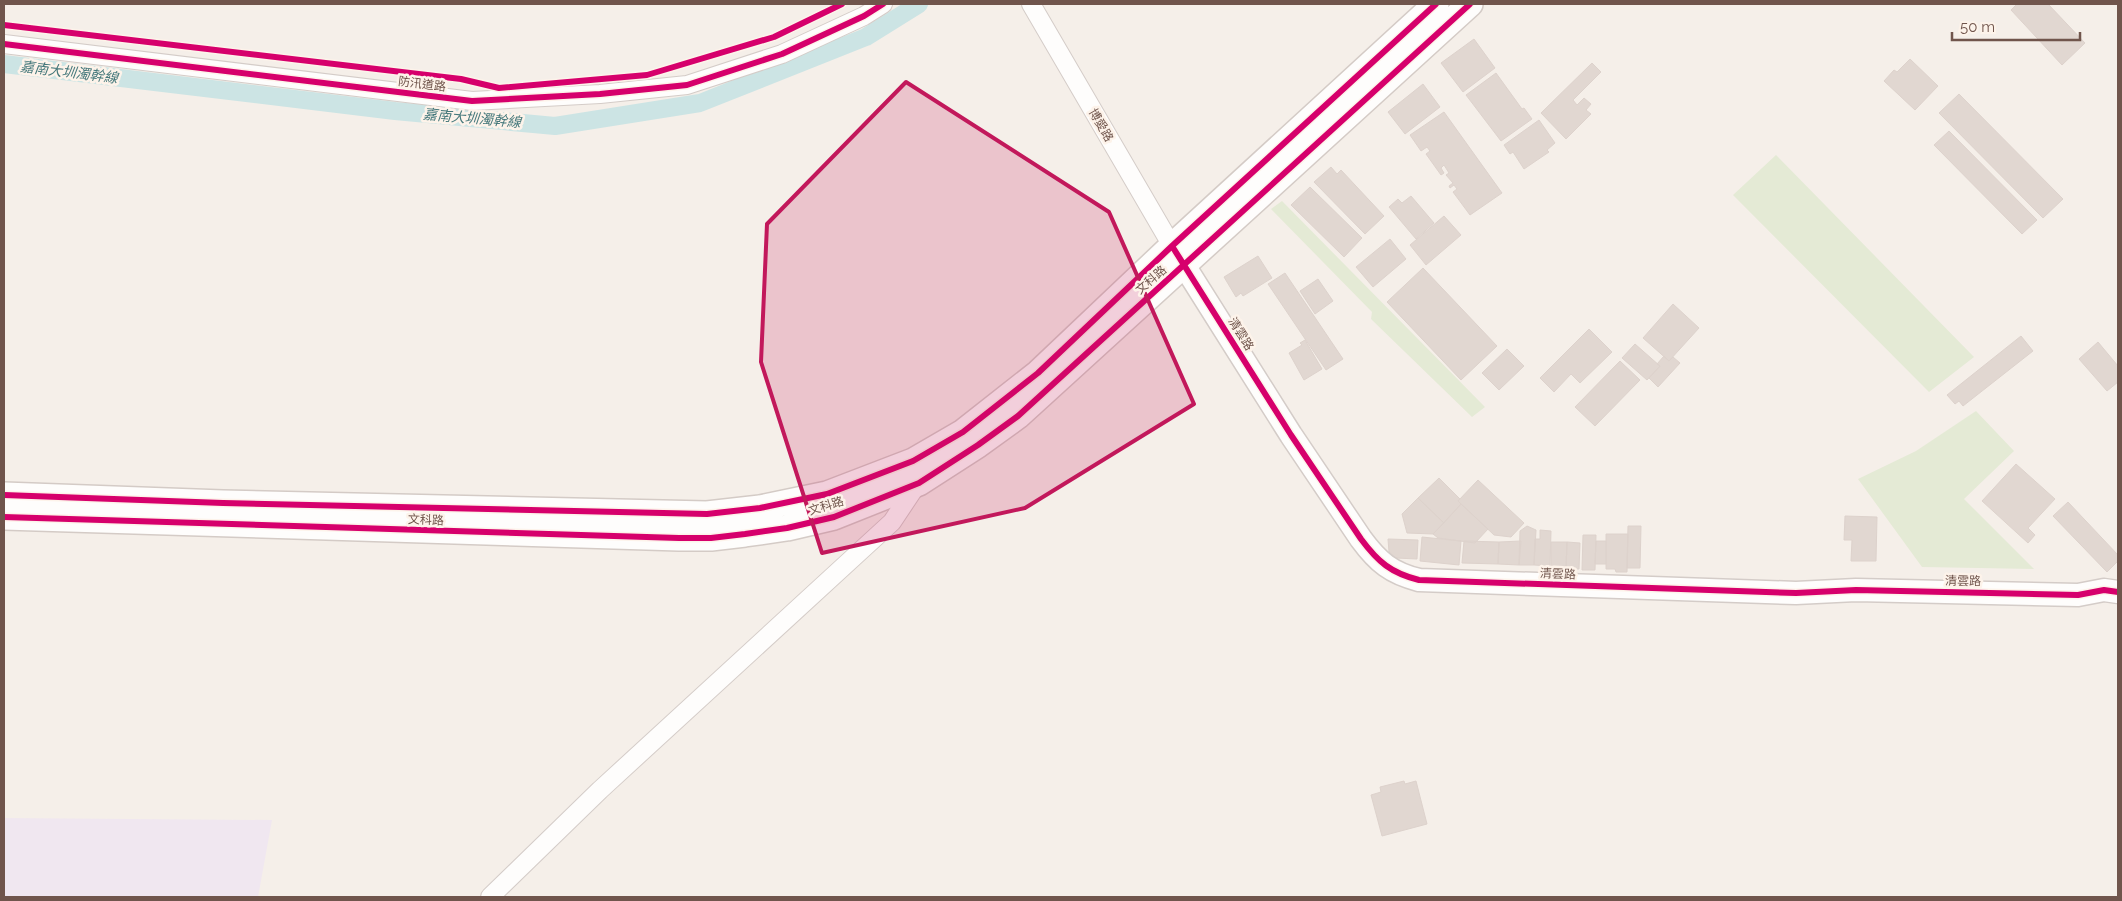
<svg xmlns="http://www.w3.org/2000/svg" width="2122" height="901" viewBox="0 0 2122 901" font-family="Raleway,'Noto Sans TC',sans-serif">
	<rect width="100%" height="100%" fill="#f5efe9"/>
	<!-- education -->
	<path fill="#f0e7f0" d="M 4,818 L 272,820 L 258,897 L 4,897 Z"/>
	<!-- green -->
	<path fill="#e4ead5" d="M 1776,155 L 1974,357 L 1929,392 L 1733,195 Z
		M 1282,201 L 1485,407 L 1472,417 L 1371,319 L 1372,312 L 1271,209 Z
		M 1976,411 L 2014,451 L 1964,499 L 2034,569 L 1922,567 L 1858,479 L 1916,451 Z"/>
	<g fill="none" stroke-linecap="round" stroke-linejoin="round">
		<!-- canal -->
		<path stroke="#cce4e4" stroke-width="18" d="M 4,64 L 395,111 L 555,126 L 700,103 L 866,37 L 919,4"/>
	</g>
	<!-- building -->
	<path fill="#e1d7d1" stroke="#ddd2cc" d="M 2017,4 L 2048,4 L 2085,43 L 2062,65 L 2011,10 Z
		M 1474,39 L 1495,68 L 1463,92 L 1441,63 Z
		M 1910,59 L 1938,86 L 1915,110 L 1884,81 L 1894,70 L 1897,72 Z
		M 1592,63 L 1601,72 L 1573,100 L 1577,105 L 1584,98 L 1591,104 L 1586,110 L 1591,114 L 1566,139 L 1541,113 Z
		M 1496,73 L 1522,109 L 1524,108 L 1532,119 L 1501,141 L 1466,95 Z
		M 1423,84 L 1440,107 L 1405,134 L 1388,112 Z
		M 1959,94 L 2063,199 L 2043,218 L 1939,113 Z
		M 1444,112 L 1502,193 L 1470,215 L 1453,192 L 1457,189 L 1454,185 L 1450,188 L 1449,186 L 1453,183 L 1446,175 L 1449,173 L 1444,165 L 1441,168 L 1444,173 L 1441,175 L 1426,154 L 1430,151 L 1427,147 L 1421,151 L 1410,135 Z
		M 1539,120 L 1555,143 L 1547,150 L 1549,152 L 1524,169 L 1513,152 L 1510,154 L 1504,145 Z
		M 1949,131 L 2037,220 L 2022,234 L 1934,145 Z
		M 1331,167 L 1337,174 L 1341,170 L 1384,216 L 1365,234 L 1314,182 Z
		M 1310,187 L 1362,238 L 1344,257 L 1291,205 Z
		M 1411,196 L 1434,223 L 1416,239 L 1389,207 L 1398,199 L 1402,203 Z
		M 1444,216 L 1461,235 L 1426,265 L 1410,245 Z
		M 1390,239 L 1406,259 L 1373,287 L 1356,267 Z
		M 1258,256 L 1272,278 L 1243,296 L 1241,293 L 1236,297 L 1224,277 Z
		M 1423,268 L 1497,346 L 1461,380 L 1387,302 Z
		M 1285,273 L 1343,359 L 1326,370 L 1268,284 Z
		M 1318,279 L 1333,301 L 1315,314 L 1300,291 Z
		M 1673,304 L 1699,328 L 1669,361 L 1643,338 Z
		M 1589,329 L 1612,352 L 1580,383 L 1571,374 L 1554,392 L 1540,378 Z
		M 2021,336 L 2033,351 L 1963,406 L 1959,401 L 1955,404 L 1947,395 Z
		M 1305,340 L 1322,369 L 1304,380 L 1289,353 L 1302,345 L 1300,343 Z
		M 2098,342 L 2118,366 L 2118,382 L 2107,391 L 2079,359 Z
		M 1635,344 L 1660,366 L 1647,380 L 1622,358 Z
		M 1507,349 L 1524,366 L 1499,390 L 1482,373 Z
		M 1664,356 L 1669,361 L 1673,357 L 1680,363 L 1658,387 L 1649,378 L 1660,366 L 1657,364 Z
		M 1620,361 L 1640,380 L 1595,426 L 1575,407 Z
		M 2016,464 L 2055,499 L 2028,528 L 2035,535 L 2028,543 L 1982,501 Z
		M 1439,478 L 1460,499 L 1458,501 L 1461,504 L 1444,523 L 1418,498 Z
		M 1478,480 L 1524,523 L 1511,537 L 1494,535 L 1458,501 Z
		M 1418,498 L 1444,523 L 1433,534 L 1407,533 L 1402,514 Z
		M 2068,502 L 2118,555 L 2118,561 L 2107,572 L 2053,516 Z
		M 1461,504 L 1488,529 L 1475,543 L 1438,538 L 1433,534 Z
		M 1845,516 L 1877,517 L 1876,561 L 1851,561 L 1852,540 L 1844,540 Z
		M 1527,526 L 1536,530 L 1534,565 L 1519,565 L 1520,531 Z
		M 1628,526 L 1641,526 L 1640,568 L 1627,568 Z
		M 1540,530 L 1551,531 L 1550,566 L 1534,565 L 1535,539 L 1540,539 Z
		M 1606,534 L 1628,534 L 1627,572 L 1616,572 L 1615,569 L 1606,569 Z
		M 1583,535 L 1596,535 L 1595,570 L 1582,570 Z
		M 1422,537 L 1461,541 L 1459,565 L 1420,561 Z
		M 1388,539 L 1418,540 L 1417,559 L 1396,558 L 1389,552 Z
		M 1464,541 L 1499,542 L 1498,564 L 1462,563 Z
		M 1521,541 L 1519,565 L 1498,564 L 1499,542 Z
		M 1596,541 L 1606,541 L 1606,564 L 1595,564 Z
		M 1551,542 L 1567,542 L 1566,569 L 1551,568 Z
		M 1567,542 L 1580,543 L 1579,569 L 1566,569 Z
		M 1404,781 L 1405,784 L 1416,781 L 1427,824 L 1382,836 L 1371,795 L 1381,792 L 1380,787 Z"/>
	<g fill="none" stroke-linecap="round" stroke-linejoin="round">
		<!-- minor casing -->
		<g stroke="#d4ccc8" stroke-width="20">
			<path id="minor" d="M 1031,4 L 1172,246
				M 4,44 L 472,101 L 600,94 L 687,85 L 782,54 L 864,16 L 883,4
				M 490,897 L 600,790 L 892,522 L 918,483"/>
		</g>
		<!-- tertiary casing -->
		<g stroke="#d4ccc8" stroke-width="25">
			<path id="tertiary" d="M 1175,251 L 1291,435 L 1361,539 C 1378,562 1391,573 1419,580 L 1796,593 L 1856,590 L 2078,595 L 2104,590 L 2118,592"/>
		</g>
		<!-- secondary casing -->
		<g stroke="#d4cbc6" stroke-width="28">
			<path id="secondary" d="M 4,495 L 223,503 L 707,514 L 760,508 L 827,494 L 913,461 L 963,432 L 1038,373 L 1172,246 L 1436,4
				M 4,517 L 679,538 L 711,538 L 745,534 L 787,528 L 834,517 L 919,483 L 978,445 L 1018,416 L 1470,4"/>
		</g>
		<!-- minor -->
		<use href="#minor" stroke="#fefdfc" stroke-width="18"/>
		<!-- tertiary -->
		<use href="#tertiary" stroke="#fefdfc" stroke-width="22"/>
		<!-- secondary -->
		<use href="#secondary" stroke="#fefdfc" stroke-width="25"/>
		<!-- cycleway casing -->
		<g stroke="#fdf3ea" stroke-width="9">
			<path id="cycleway" d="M 4,25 L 461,79 L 499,88 L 647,75 L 774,37 L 842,4
				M 4,44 L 472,101 L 600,94 L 687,85 L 782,54 L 864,16 L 883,4
				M 1172,246 L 1291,435 L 1361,539 C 1378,562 1391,573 1419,580 L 1796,593 L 1856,590 L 2078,595 L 2104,590 L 2118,592
				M 4,495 L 223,503 L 707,514 L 760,508 L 827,494 L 913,461 L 963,432 L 1038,373 L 1172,246 L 1436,4
				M 4,517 L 679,538 L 711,538 L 745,534 L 787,528 L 834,517 L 919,483 L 978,445 L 1018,416 L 1470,4"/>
		</g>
		<!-- cycleway -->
		<use href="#cycleway" stroke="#d6006c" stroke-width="6"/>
	</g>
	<!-- marked area -->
	<path fill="#c2185b" fill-opacity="0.2" stroke="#c2185b" stroke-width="4" stroke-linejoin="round" d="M 906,82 L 1109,212 L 1194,404 L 1025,508 L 822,553 L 761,362 L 767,224 Z"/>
	<g text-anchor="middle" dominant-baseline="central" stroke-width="5" stroke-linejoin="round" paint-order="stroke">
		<!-- street labels -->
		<g font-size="12" fill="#70554c" stroke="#fdf3ea">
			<text transform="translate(422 84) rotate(7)">防汛道路</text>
			<text transform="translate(1101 125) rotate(60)">博愛路</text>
			<text transform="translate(1151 280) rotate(-41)">文科路</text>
			<text transform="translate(1241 334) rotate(58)">清雲路</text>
			<text transform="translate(826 506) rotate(-17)">文科路</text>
			<text transform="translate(426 520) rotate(2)">文科路</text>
			<text transform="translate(1558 574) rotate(2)">清雲路</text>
			<text transform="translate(1963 581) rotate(1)">清雲路</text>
		</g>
		<!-- water labels -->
		<g font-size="14" font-style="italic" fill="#45787b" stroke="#fdf3ea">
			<text transform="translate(69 72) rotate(7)">嘉南大圳濁幹線</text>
			<text transform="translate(472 118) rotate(5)">嘉南大圳濁幹線</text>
		</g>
	</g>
	<!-- border -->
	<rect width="2122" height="901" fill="none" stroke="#70554c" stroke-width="10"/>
	<!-- scale -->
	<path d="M1952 32v8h128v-8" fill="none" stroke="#70554c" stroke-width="2.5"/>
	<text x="1960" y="32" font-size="15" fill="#70554c" stroke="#fdf3ea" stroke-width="4" paint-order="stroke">50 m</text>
</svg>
